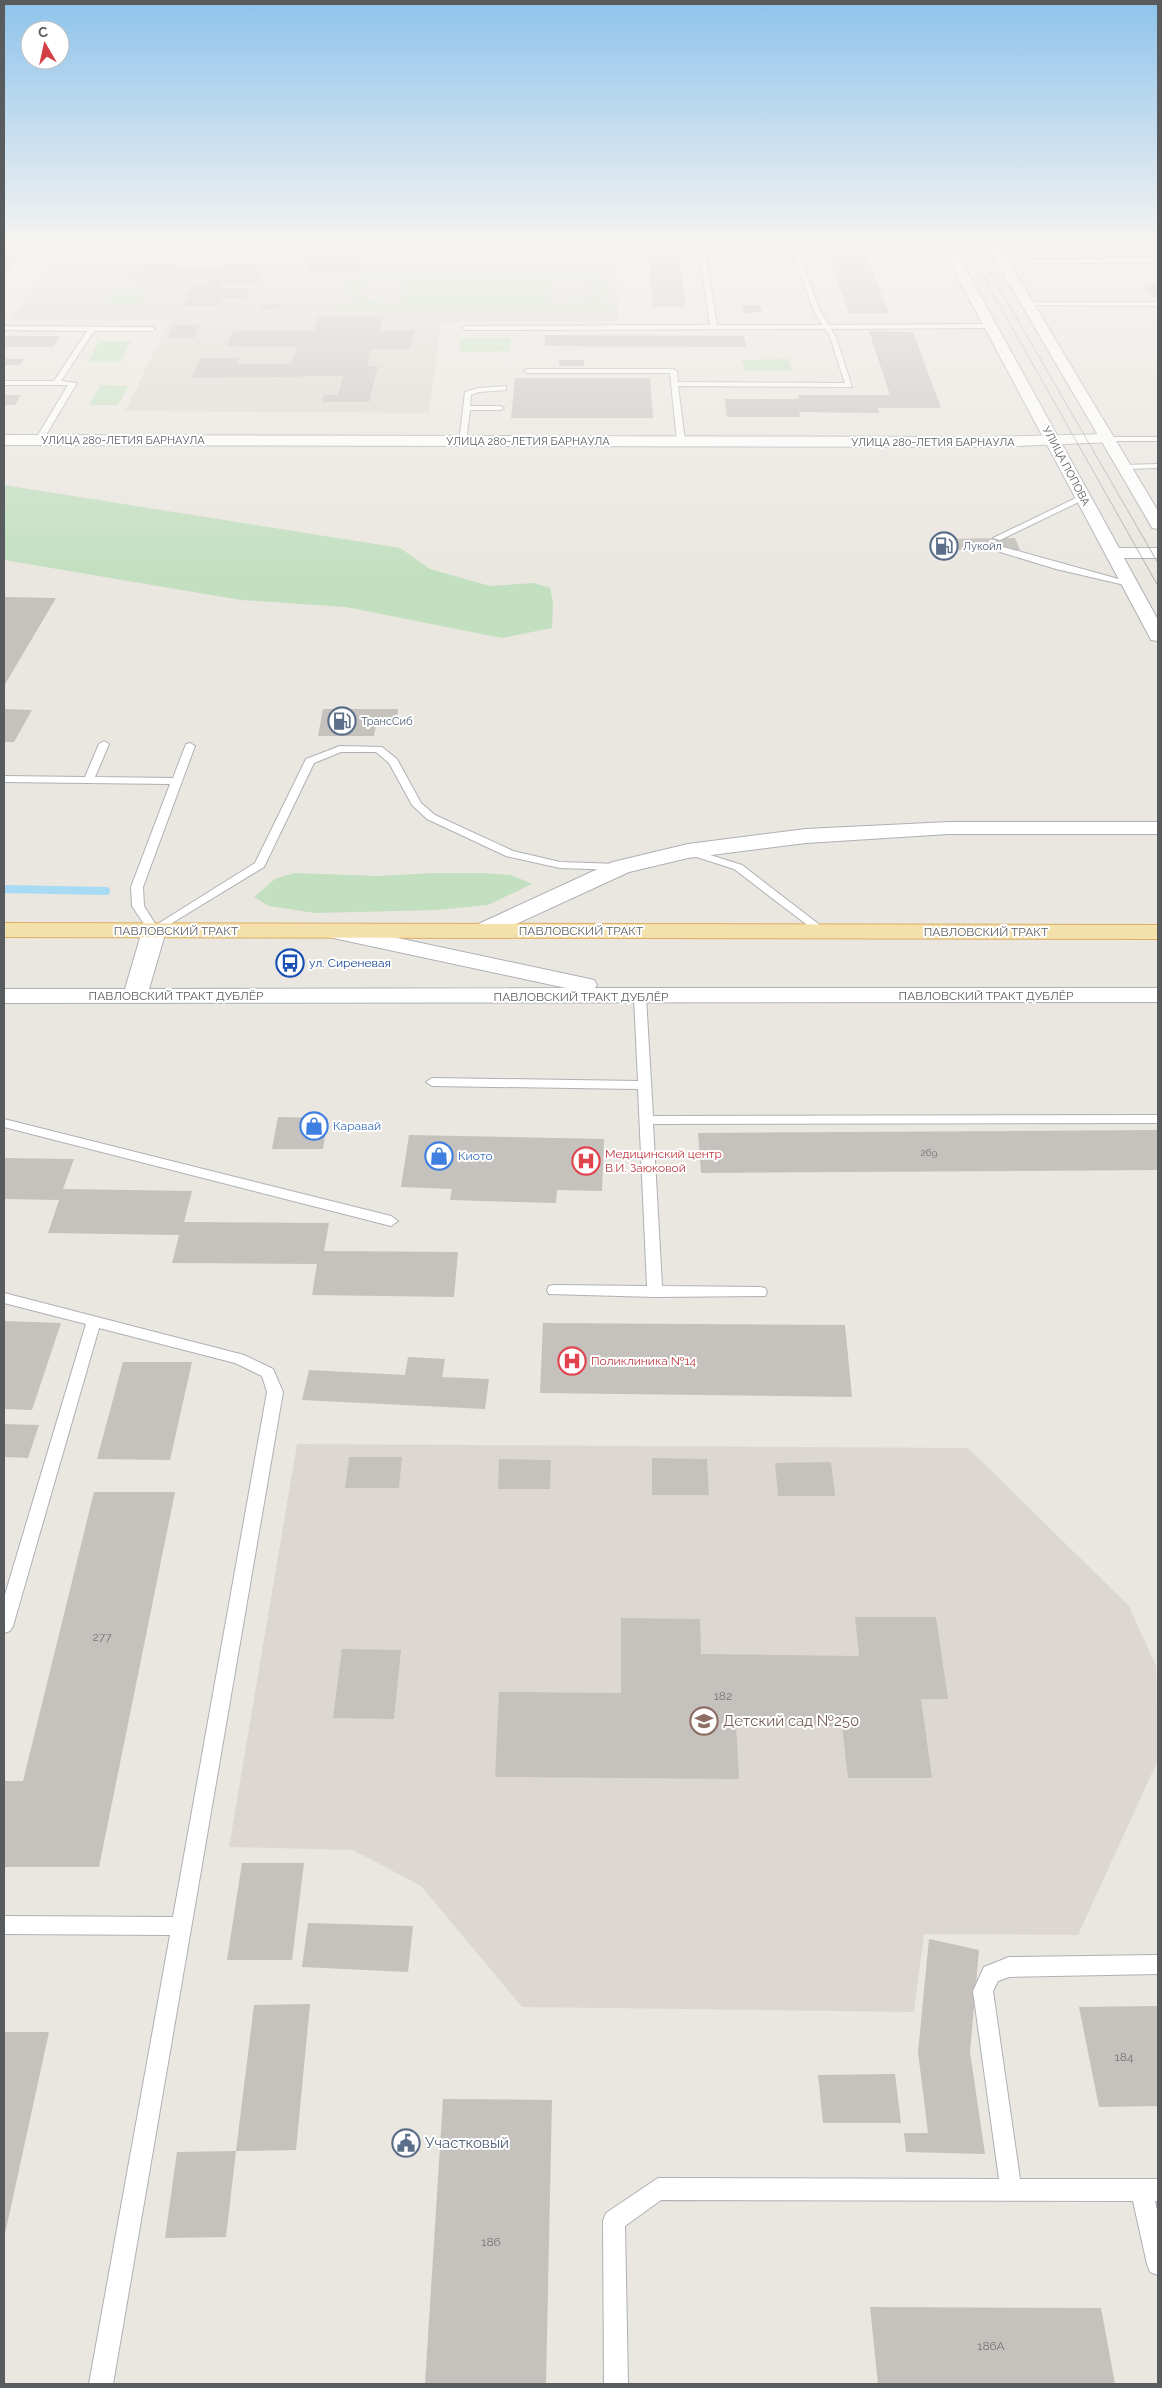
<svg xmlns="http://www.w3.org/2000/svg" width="1162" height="2388" viewBox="0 0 1162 2388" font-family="Raleway,sans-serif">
	<rect width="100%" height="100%" fill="#eae6e0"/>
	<!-- education -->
	<path fill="#dcd8d1" d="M 64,244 L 498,244 L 497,262 L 615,262 L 619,321 L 441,322 L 429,413 L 125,411 L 170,320 L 10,319 Z
		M 297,1444 L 968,1448 L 1129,1606 L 1156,1666 L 1158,1760 L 1078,1935 L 924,1934 L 914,2012 L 522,2007 L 421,1886 L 353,1850 L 229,1847 Z"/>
	<!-- green -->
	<path fill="#c2dfbf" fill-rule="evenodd" d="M 406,271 L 572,272 C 584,274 609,276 610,292 L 601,300 L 589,305 L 615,305 L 615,309 L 335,309 L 336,305 L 364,305 L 348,295 L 346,289 C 360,272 386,272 406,271 ZM 399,274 L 556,274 L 578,277 L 598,286 L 598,292 L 590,299 L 558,305 L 395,305 L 367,299 L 358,291 L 358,288 L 375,278 Z
		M 408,275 L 551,275 L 549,304 L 400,304 Z
		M 114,294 L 146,294 L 140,304 L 108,304 Z
		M 461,338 L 511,338 L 510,351 L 460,352 Z
		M 99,341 L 131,341 L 120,362 L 88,362 Z
		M 789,359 L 792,371 L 745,371 L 742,360 Z
		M 101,385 L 129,386 L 118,405 L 89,405 Z
		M 4,485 L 400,548 L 430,569 L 490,586 L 534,583 L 550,588 L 553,602 L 552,628 L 502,638 L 346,607 L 241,600 L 4,560 Z
		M 294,873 L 378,876 L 433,873 L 483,873 L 511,875 L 532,884 L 488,905 L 436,910 L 315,913 L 269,906 L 254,897 L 275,879 Z"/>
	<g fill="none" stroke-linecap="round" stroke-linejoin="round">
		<!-- stream -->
		<path stroke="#a7daf3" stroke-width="8" d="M 4,889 L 106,891"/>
	</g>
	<!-- building -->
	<path fill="#c5c1bd" d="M 4,244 L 29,244 L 4,275 Z
		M 825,244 L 861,244 L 889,313 L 849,313 Z
		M 1117,244 L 1146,244 L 1154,254 L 1124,254 Z
		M 255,247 L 270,247 L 266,255 L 251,255 Z
		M 648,252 L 679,252 L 686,307 L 653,307 Z
		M 313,254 L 354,254 L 351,262 L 362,262 L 358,273 L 305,272 Z
		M 142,265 L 179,265 L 177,269 L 220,269 L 222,265 L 257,265 L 254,271 L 269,271 L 268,274 L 262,274 L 259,282 L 223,282 L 220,288 L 250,288 L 246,298 L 224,298 L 220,306 L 183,306 L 187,299 L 195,297 L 185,297 L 191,285 L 207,286 L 210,279 L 142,282 L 145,275 L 128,275 L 130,272 L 138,272 Z
		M 1144,285 L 1158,285 L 1158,297 L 1153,297 Z
		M 263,304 L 281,304 L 278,310 L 260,310 Z
		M 742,305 L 760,305 L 762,312 L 743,313 Z
		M 319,316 L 383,317 L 379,331 L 415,331 L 410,349 L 371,349 L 367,366 L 378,366 L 369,402 L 322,402 L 324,395 L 338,395 L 343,376 L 191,378 L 201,358 L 240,358 L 237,364 L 291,364 L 297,347 L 226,346 L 234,331 L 314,331 Z
		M 174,325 L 200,325 L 194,338 L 167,338 Z
		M 869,331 L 913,332 L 941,408 L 878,408 L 879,413 L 799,412 L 800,417 L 727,417 L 725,399 L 799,399 L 798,395 L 890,395 Z
		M 545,335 L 744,336 L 746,347 L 545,346 Z
		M 4,336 L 60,336 L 52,347 L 4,347 Z
		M 4,359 L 24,359 L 20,365 L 4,365 Z
		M 559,360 L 584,360 L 584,366 L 559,366 Z
		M 515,378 L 650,378 L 653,418 L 511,418 Z
		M 4,395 L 21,395 L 15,405 L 4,405 Z
		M 1015,538 L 1020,550 L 935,550 L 931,539 Z
		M 4,597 L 56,598 L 4,686 Z
		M 4,709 L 32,710 L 14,742 L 4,742 Z
		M 323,709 L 398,709 L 397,720 L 377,720 L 374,736 L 318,736 Z
		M 278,1117 L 328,1118 L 323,1149 L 272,1149 Z
		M 1158,1130 L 1158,1170 L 701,1173 L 698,1133 Z
		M 409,1135 L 604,1139 L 602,1191 L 557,1190 L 556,1203 L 450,1200 L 452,1189 L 401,1187 Z
		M 4,1158 L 74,1159 L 63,1189 L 192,1191 L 184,1222 L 329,1223 L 324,1251 L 458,1252 L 454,1297 L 312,1295 L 317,1264 L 172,1263 L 179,1235 L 48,1233 L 59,1200 L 4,1199 Z
		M 4,1321 L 61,1323 L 32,1410 L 4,1409 Z
		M 543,1323 L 845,1325 L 852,1397 L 540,1393 Z
		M 408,1357 L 445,1359 L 442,1377 L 489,1379 L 485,1409 L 302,1400 L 309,1370 L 405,1375 Z
		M 123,1362 L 192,1362 L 170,1460 L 97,1459 Z
		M 4,1424 L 39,1425 L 28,1458 L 4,1457 Z
		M 349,1457 L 402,1457 L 399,1488 L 345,1488 Z
		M 652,1458 L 707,1459 L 709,1495 L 652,1495 Z
		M 499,1459 L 551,1460 L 550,1489 L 498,1489 Z
		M 831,1462 L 835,1496 L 778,1496 L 775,1463 Z
		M 94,1492 L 175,1492 L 99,1867 L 4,1867 L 4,1781 L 23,1781 Z
		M 855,1617 L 936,1617 L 948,1699 L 921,1699 L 932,1778 L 848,1778 L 842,1726 L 736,1725 L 739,1779 L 495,1777 L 499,1692 L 621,1693 L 621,1618 L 700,1619 L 701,1654 L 859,1656 Z
		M 342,1649 L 401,1650 L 394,1719 L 333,1718 Z
		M 242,1863 L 304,1863 L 292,1960 L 227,1960 Z
		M 308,1923 L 413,1926 L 408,1972 L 302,1967 Z
		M 929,1939 L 979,1950 L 970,2052 L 985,2154 L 906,2152 L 904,2133 L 928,2133 L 918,2052 Z
		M 310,2004 L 296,2150 L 236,2151 L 254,2005 Z
		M 1158,2006 L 1158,2106 L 1099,2107 L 1079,2007 Z
		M 4,2032 L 49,2032 L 5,2234 L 4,2234 Z
		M 895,2074 L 901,2123 L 823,2123 L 818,2075 Z
		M 443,2099 L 552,2100 L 546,2384 L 425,2384 Z
		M 236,2151 L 226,2237 L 165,2238 L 177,2152 Z
		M 870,2307 L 1101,2308 L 1115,2384 L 878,2384 Z"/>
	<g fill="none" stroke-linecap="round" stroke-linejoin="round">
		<!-- service casing -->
		<g stroke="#aeb1b4" stroke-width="2">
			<path id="service" d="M 698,244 L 704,244 L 717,325 L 822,325 L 814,311 L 789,244 L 795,244 L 820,311 L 829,325 L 991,324 L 994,326 L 991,328 L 831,329 L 836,337 L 852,387 L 678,386 L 685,441 L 681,443 L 677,441 L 670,373 L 528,373 L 524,371 L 528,369 L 673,369 L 677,371 L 678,382 L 845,383 L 830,337 L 825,329 L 465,330 L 462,328 L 465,326 L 710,325 Z
				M 1158,258 L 1158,262 L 1002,264 L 999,262 L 1002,260 Z
				M 1028,302 L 1158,302 L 1158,306 L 1026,305 Z
				M 4,326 L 152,327 L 155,329 L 152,331 L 94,331 L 61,381 L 77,383 L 43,440 L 39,442 L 35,440 L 68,385 L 4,385 L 4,381 L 54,381 L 87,331 L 4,330 Z
				M 506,386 L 506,390 L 479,392 L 471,395 L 470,406 L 500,406 L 504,408 L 500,410 L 470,410 L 466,441 L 459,443 L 465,392 L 478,388 Z
				M 1108,437 L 1158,437 L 1158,441 L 1105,441 L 1104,439 Z
				M 1158,464 L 1158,468 L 1124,469 L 1120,467 L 1124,465 Z
				M 1080,496 L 1087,498 L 1000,540 L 993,538 Z
				M 1003,547 L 1133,583 L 1129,586 L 1056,569 L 1000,552 L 1000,548 Z
				M 104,741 L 109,744 L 95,777 L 173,778 L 186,744 L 190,743 L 195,746 L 143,887 L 144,906 L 156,925 L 255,863 L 306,759 L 340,746 L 382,747 L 397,759 L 421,803 L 435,815 L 513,851 L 560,862 L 620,864 L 626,867 L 620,870 L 560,868 L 506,856 L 427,819 L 412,805 L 389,763 L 376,752 L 341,752 L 314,763 L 264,867 L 154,934 L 150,933 L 132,906 L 131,887 L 170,784 L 4,782 L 4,776 L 85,777 L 99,744 Z
				M 688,848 L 742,865 L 829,932 L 823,935 L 819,934 L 734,869 L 684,853 L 684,849 Z
				M 640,993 L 646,997 L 653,1116 L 1158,1115 L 1158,1123 L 653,1124 L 662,1286 L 760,1287 L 765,1288 L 767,1292 L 765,1296 L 655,1297 L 549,1294 L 547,1290 L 549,1286 L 554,1285 L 647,1286 L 638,1089 L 432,1086 L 426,1082 L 432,1078 L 638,1081 L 634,997 Z
				M 4,1119 L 391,1216 L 398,1221 L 391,1226 L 4,1127 Z
				M 4,1293 L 244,1355 L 273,1369 L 283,1392 L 113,2384 L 89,2384 L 170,1935 L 4,1934 L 4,1916 L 173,1917 L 267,1392 L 262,1376 L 235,1363 L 99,1328 L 13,1626 L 10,1631 L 4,1633 L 4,1598 L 86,1324 L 4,1303 Z
				M 1158,1955 L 1158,1974 L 1009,1977 L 998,1981 L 993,1991 L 1020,2179 L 1158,2179 L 1158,2201 L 1155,2201 L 1158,2214 L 1158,2275 L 1150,2272 L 1147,2264 L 1133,2201 L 661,2200 L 625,2226 L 628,2384 L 604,2384 L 603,2221 L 606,2213 L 658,2178 L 999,2179 L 973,1991 L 984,1967 L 1009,1957 Z"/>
		</g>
		<!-- minor casing -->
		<g stroke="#aeb1b4" stroke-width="2">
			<path id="minor" d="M 1108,434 L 1116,439 L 1113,442 L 988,447 L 4,445 L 4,435 L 988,437 Z
				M 154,924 L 162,926 L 166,931 L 149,989 L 566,988 L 324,936 L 320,931 L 324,926 L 332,924 L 585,978 L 594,980 L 597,985 L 595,988 L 1158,988 L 1158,1002 L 4,1003 L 4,989 L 125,989 L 142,931 L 146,926 Z"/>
		</g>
		<!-- secondary casing -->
		<g stroke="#adb0b4" stroke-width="2">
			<path id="secondary" d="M 940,244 L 952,244 L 1119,548 L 1158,548 L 1158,558 L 1124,558 L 1158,620 L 1158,641 L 1151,640 L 1149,636 Z
				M 986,244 L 998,244 L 1158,511 L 1158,529 L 1152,528 L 1150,524 Z
				M 949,822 L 1158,822 L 1158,834 L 949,834 L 806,843 L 688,858 L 629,872 L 490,936 L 482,938 L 474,936 L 470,931 L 474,926 L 613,862 L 688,844 L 806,829 Z"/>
		</g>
		<!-- primary casing -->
		<g stroke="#deae65" stroke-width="2">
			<path id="primary" d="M 4,923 L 1158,925 L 1158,939 L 4,937 Z"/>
		</g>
		<!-- service -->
		<use href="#service" fill="#fff" fill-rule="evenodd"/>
		<!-- minor -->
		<use href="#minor" fill="#fff" fill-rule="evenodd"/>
		<!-- secondary -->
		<use href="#secondary" fill="#fff" fill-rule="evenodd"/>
		<!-- primary -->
		<use href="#primary" fill="#f4e0ab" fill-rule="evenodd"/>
		<!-- tram -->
		<path stroke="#aeafaf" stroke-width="1" d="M 965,244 L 1158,586
			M 974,244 L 1158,563"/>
	</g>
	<!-- sky -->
	<linearGradient id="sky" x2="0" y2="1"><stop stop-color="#8ec3ec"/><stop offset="0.42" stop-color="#f6f4f1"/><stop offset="1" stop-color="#f6f4f1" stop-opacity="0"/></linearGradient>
	<rect width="1162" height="578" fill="url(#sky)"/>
	<!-- icons -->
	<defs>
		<g id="fuel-ring" transform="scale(1.4375)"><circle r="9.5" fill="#fff" stroke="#5c6f8a" stroke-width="1.5"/><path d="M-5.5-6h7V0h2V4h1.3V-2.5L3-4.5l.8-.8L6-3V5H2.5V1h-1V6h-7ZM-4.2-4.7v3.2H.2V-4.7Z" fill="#5c6f8a"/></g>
		<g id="bus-ring" transform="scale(1.4375)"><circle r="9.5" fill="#fff" stroke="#1a4fb4" stroke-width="1.5"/><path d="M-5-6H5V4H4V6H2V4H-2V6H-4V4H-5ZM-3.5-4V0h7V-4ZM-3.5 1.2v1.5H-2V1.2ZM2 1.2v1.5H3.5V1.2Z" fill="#1a4fb4"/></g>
		<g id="shop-ring" transform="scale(1.4375)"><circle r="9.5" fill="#fff" stroke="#3f7fe0" stroke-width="1.5"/><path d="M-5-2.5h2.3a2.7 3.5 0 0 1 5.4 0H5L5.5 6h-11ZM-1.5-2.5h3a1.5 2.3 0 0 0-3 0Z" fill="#3f7fe0"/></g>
		<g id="hospital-ring" transform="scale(1.4375)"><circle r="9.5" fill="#fff" stroke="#e0444e" stroke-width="1.5"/><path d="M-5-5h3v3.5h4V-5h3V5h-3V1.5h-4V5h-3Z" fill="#e0444e"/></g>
		<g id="school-ring" transform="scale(1.4375)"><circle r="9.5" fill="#fff" stroke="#8d6e63" stroke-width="1.5"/><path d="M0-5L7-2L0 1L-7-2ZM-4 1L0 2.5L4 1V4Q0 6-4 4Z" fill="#8d6e63"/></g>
		<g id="civic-ring" transform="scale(1.4375)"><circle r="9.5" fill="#fff" stroke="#5c6f8a" stroke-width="1.5"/><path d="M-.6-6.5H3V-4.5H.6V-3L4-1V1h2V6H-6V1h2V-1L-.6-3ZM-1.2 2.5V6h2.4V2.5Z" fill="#5c6f8a"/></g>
	</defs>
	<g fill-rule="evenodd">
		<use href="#fuel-ring" x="944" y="546"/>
		<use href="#fuel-ring" x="342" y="721"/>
		<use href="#bus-ring" x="290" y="963"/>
		<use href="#shop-ring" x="314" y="1126"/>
		<use href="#shop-ring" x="439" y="1156"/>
		<use href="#hospital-ring" x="586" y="1161"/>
		<use href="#hospital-ring" x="572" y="1361"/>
		<use href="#school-ring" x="704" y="1721"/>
		<use href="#civic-ring" x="406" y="2143"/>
	</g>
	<g text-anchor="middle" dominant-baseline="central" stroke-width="4" stroke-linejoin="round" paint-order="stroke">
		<!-- number labels -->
		<g font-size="10" fill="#747576">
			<text x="929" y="1152">269</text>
		</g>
		<!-- far-street labels -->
		<g font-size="11" fill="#595c5f" stroke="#fff">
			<text x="123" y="440">УЛИЦА 280-ЛЕТИЯ БАРНАУЛА</text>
			<text x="528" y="441">УЛИЦА 280-ЛЕТИЯ БАРНАУЛА</text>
			<text x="933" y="442">УЛИЦА 280-ЛЕТИЯ БАРНАУЛА</text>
			<text transform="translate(1066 466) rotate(62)">УЛИЦА ПОПОВА</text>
		</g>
		<!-- far-service labels -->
		<g font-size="11" fill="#4e5e75" stroke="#fff" text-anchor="start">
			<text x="963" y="546">Лукойл</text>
			<text x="361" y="721">ТрансСиб</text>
		</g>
		<!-- street labels -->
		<g font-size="12" fill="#595c5f" stroke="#fff">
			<text x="176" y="931">ПАВЛОВСКИЙ ТРАКТ</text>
			<text x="581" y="931">ПАВЛОВСКИЙ ТРАКТ</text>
			<text x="986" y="932">ПАВЛОВСКИЙ ТРАКТ</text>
			<text x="176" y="996">ПАВЛОВСКИЙ ТРАКТ ДУБЛЁР</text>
			<text x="986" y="996">ПАВЛОВСКИЙ ТРАКТ ДУБЛЁР</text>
			<text x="581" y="997">ПАВЛОВСКИЙ ТРАКТ ДУБЛЁР</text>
		</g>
		<!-- transit labels -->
		<g font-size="12" fill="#164399" stroke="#fff" text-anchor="start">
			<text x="309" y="963">ул. Сиреневая</text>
		</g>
		<!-- shop labels -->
		<g font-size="12" fill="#366cbe" stroke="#fff" text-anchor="start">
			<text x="333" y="1126">Каравай</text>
			<text x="458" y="1156">Киото</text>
		</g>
		<!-- health labels -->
		<g font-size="12" fill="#be3a42" stroke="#fff" text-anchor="start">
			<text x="605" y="1154">Медицинский центр<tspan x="605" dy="14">В.И. Заюковой</tspan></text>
			<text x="591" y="1361">Поликлиника №14</text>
		</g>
		<!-- near-number labels -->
		<g font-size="12" fill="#747576">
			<text x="102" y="1637">277</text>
			<text x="723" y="1696">182</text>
			<text x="1124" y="2057">184</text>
			<text x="491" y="2242">186</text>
			<text x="991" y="2346">186А</text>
		</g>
		<!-- near-education labels -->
		<g font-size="15" fill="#785e54" stroke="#fff" text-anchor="start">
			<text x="723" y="1721">Детский сад №250</text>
		</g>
		<!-- near-service labels -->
		<g font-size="15" fill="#4e5e75" stroke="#fff" text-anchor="start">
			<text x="425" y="2143">Участковый</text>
		</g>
	</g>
	<!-- border -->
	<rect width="1162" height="2388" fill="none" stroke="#595c5f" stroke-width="10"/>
	<!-- north arrow -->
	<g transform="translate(45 45) rotate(351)"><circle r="24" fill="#ffffff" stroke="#bdbebf"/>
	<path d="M0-4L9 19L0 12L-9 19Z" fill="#d23e43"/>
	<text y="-8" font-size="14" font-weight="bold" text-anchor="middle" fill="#595c5f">С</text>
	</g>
</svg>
